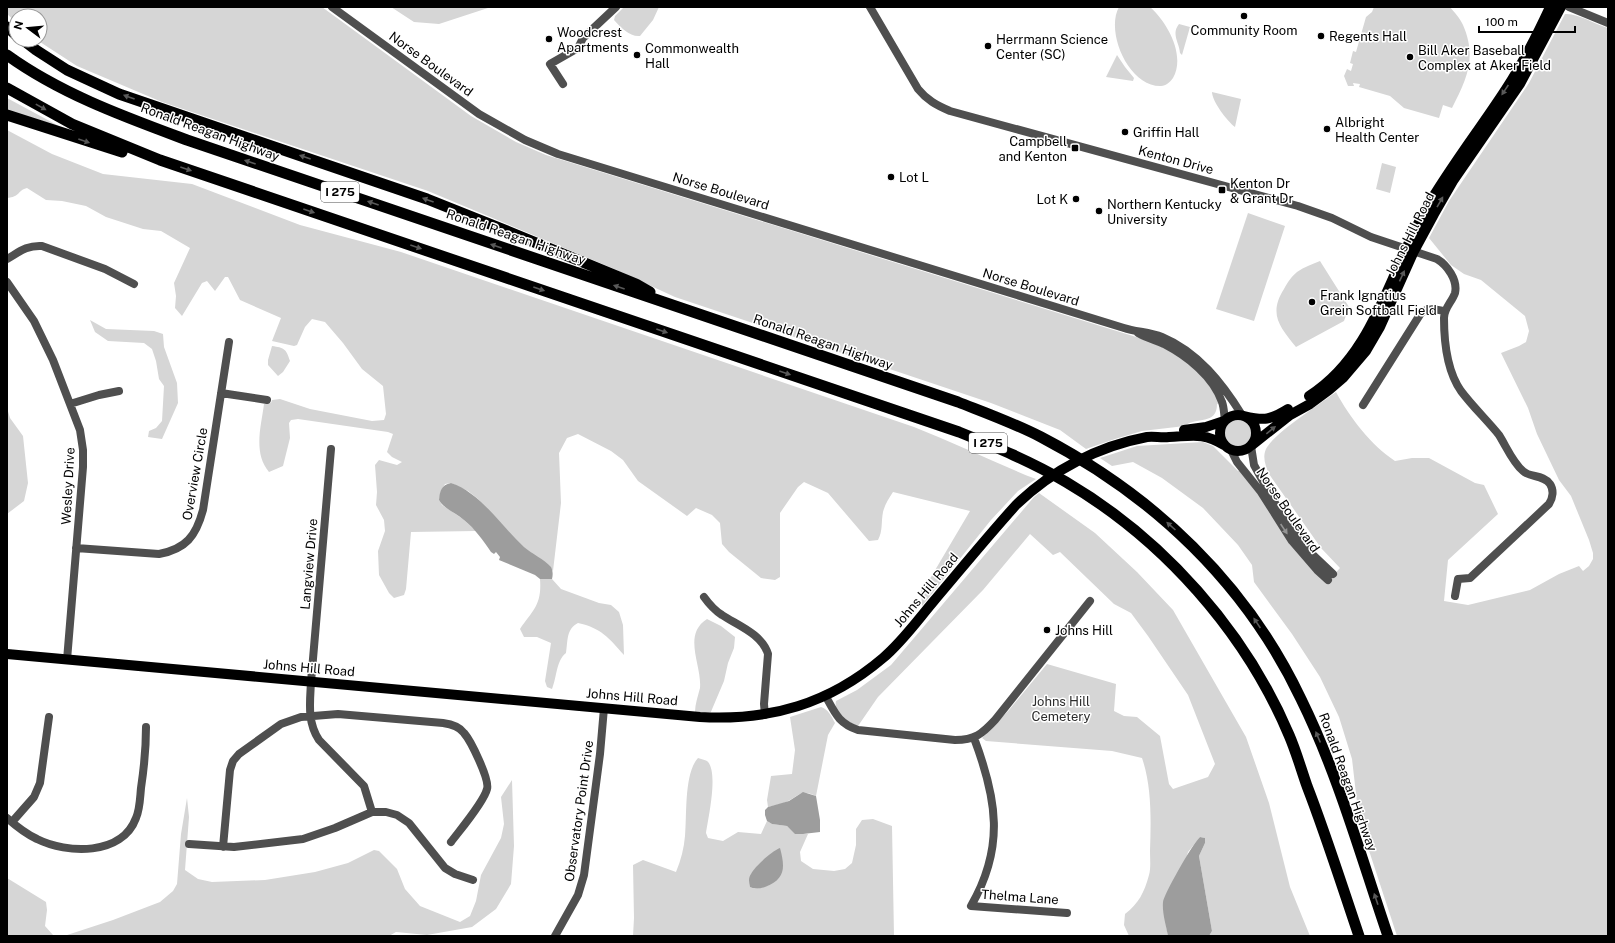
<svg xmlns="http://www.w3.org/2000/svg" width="1615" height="943" viewBox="0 0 1615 943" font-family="'Public Sans',sans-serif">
	<rect width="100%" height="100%" fill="#fff"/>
	<!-- green -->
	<path fill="#d6d6d6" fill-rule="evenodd" d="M 7,7 L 322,7 L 471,116 L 516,142 L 546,155 L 1146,340 C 1169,350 1190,360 1206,379 C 1212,386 1216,396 1220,403 L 1217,404 C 1217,426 1196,416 1185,426 L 1142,431 L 1115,439 L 1086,449 L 1060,430 L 991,403 L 675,297 L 612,268 L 428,191 L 162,102 L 77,66 L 37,40 L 40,40 L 40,16 L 16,16 L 16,22 L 7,14 Z
		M 391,7 L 491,7 L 439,24 L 414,22 Z
		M 624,7 L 659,7 L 653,20 L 640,36 C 630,37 620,27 614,20 L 615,16 Z
		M 1119,7 L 1150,7 C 1167,22 1186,55 1173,78 C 1170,82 1166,86 1161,86 C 1129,87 1105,32 1119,7 Z
		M 1374,7 L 1450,7 C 1454,12 1460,18 1463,25 C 1477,57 1467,79 1452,108 L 1443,105 L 1439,118 L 1404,108 L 1390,96 L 1359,87 L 1360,84 L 1353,83 L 1354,86 L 1348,86 L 1344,76 L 1347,69 L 1351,71 L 1353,64 L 1350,63 L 1353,51 L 1356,52 L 1366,17 L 1372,12 Z
		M 1565,14 C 1578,13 1594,24 1608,28 L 1608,936 L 1397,936 L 1359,820 L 1352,759 L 1339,717 L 1320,677 L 1292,634 L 1254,582 L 1252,565 L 1238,545 L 1203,508 L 1162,478 L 1133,462 L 1112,466 L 1100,458 L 1137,446 L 1203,442 L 1213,446 L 1238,471 L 1241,470 L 1326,583 L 1340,568 L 1321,548 L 1269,474 C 1266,466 1262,458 1266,449 C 1275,432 1319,405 1336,392 C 1350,418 1371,445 1395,461 L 1412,458 L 1429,458 L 1475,483 L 1484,485 L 1498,514 L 1448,560 L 1444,601 L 1468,605 L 1530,590 L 1559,574 L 1579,566 L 1583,571 L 1589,566 L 1593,559 L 1593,553 L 1589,540 L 1571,496 L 1559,480 L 1537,434 L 1528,408 L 1501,353 L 1519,346 L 1526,342 L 1529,331 L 1525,316 L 1481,280 L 1464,274 L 1451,265 L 1429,238 L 1449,201 L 1529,83 Z
		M 1179,24 L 1190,27 L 1182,55 L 1180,53 C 1179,42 1171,34 1179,24 Z
		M 1117,55 L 1125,67 L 1134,78 L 1133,81 L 1106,77 Z
		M 1212,92 L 1241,99 L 1235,127 C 1227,121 1212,101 1212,92 Z
		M 7,98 L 70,132 L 7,110 Z
		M 7,130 L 52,154 L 103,174 L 192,184 L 300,225 L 401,252 L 914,427 C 955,443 995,463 1036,479 L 1018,491 L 991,520 L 922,606 L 921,591 L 931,577 L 970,511 L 893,492 C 889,498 885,504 883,512 C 881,522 883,531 878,540 L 869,541 L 828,493 L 804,482 L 798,487 L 780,513 L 780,577 L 775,580 L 761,578 L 729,552 L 722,544 L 720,523 L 712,515 L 696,508 L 687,516 L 638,481 L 623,460 L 611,451 L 578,434 L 567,438 L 559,453 L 561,503 L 553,571 L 550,567 L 529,552 L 516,540 L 477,498 L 468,491 L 451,483 L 445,484 L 441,491 L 439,500 L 442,505 L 463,519 L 476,531 L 411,532 L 406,589 L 404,595 L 394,598 L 389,593 L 379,575 L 378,551 L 385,531 L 384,520 L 376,505 L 377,492 L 375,465 L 379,460 L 397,465 L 402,462 L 392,457 L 387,452 L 393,434 L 388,432 L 298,419 L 291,420 L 289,423 L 290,438 L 283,466 L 269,472 C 253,453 261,427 264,404 L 271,403 L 272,400 L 280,399 L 310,409 L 372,421 L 384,420 L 386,414 L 383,386 L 362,369 L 343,343 L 325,322 L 312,319 L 305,327 L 297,345 L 294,346 L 272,341 L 281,318 L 240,300 L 228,277 L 225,277 L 215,291 L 207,281 L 202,283 L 182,316 L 175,308 L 176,296 L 174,283 L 190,248 L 161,231 L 143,229 L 106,217 L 86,206 L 62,201 L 46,200 L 27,188 C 18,190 20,197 7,198 Z
		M 1382,163 L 1396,167 L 1390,193 L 1376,189 Z
		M 1248,213 L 1285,226 L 1254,321 L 1216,309 Z
		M 1320,261 L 1349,307 L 1344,321 L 1296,347 C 1280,327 1268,314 1284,289 C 1287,283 1292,276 1297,272 C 1304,267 1313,264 1320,261 Z
		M 90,320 L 106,329 L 154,331 L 163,334 L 164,347 L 177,383 L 178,403 L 162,439 L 148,437 L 149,431 L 156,428 L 162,421 L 164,386 L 159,379 L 156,361 L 152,349 L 144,343 L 108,341 L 95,332 Z
		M 272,346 C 284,348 286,348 290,361 L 283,372 L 278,376 L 268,365 L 268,360 Z
		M 7,408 L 10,418 L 23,436 L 28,483 L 24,501 L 7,514 Z
		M1225 433a13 13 0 1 1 26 0a13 13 0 1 1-26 0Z
		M 1039,493 L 1095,533 L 1137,572 L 1173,610 L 1246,737 L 1269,803 L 1290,887 L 1310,936 L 1209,936 L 1212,931 L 1199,856 L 1205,843 L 1205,838 L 1200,837 L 1188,852 L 1186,859 L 1175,878 L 1166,925 L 1168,936 L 1129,936 L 1124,925 L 1125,914 C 1139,903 1144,893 1149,875 C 1151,868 1150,859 1150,851 C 1151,821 1152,787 1142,758 L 1112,751 L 986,741 L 982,738 L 1009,710 L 1047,664 L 1116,684 L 1114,711 L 1124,716 L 1137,717 L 1160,736 L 1169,784 L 1173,789 L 1208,777 L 1215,764 L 1188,695 L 1148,636 L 1131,613 L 1114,604 L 1060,552 L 1053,555 L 1030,534 L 983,590 L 878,697 L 858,726 C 848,722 833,714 836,701 L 857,690 L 891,665 L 1034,497 Z
		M 540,579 L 552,579 L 561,589 L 599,603 L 611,605 L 619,612 L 623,625 L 624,655 C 609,638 601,628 578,623 C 566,629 568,641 566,653 C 556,661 557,677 552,689 L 547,687 L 545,681 L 551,643 L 537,637 L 524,637 L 520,629 C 533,610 542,605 540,579 Z
		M 707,619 L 721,626 L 735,637 L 734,648 L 728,663 L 724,681 L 710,714 L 695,712 C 695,704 698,696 700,688 C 702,665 682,635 707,619 Z
		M 821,707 C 828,709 832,717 835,723 L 828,735 L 816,796 C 802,790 802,793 790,800 C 784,804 775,805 768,807 L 767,800 L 771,776 L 792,774 L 795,750 L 790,717 Z
		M 698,758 C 701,759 705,760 707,761 C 719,771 708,819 706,833 L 708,838 L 723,841 L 738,832 L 761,834 L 767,821 L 772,824 L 787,826 L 796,834 L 808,834 L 800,852 L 801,861 L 813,869 L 834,871 L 845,869 L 852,863 L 856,845 L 856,829 L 862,820 L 873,819 L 892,826 L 894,936 L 633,936 L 634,918 L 633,865 L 643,860 L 676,872 C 681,860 684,848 685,836 C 687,815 684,773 698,758 ZM 760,865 L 769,885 L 755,889 L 750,887 C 748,877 753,872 760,865 Z
		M 512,780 L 514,846 L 511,884 L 496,909 L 472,927 L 427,935 L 396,932 L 389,936 L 64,936 L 113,920 L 160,902 L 173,891 L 177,884 L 181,834 L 187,798 L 189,817 L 185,870 L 198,879 L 212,882 L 265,880 L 315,872 L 348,863 L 374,850 L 379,851 L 397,869 L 405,889 L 420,906 L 460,922 L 470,916 L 476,901 L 481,875 L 501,838 L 504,824 L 501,797 Z
		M 7,878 L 46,902 L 47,910 L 45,926 L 53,935 L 57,936 L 7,936 Z"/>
	<!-- water -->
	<path fill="#9d9d9d" d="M 451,483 C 481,493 501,526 524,547 C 532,554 544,559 551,567 C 553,571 553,575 552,579 L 540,579 L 535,575 L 499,560 L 500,557 L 496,552 L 494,554 L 491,552 C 483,540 475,529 464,520 C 456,513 444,509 439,500 C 440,491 441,485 451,483 Z
		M 803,792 L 816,796 L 820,820 L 820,832 L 803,834 L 795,834 L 787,826 L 772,824 L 767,821 L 765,815 L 765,810 L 768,807 L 789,801 Z
		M 1200,837 L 1205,838 L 1205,843 L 1199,856 L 1212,931 L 1209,936 L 1168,936 C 1166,925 1162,913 1163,902 C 1164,894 1193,843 1200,837 Z
		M 780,848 C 785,867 786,879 765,887 C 759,889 755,889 750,887 C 749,883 748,878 751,874 C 755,866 772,851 780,848 Z"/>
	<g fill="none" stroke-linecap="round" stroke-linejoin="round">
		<!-- minor -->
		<path stroke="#4f4f4f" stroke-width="8" d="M 332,7 L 479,114 L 525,140 L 558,154 L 1124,328 C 1136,332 1150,332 1162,337 C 1198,352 1222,383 1242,415
			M 870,7 L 918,89 C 927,100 936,105 950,111 L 1298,206 L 1332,218 L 1371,237 L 1437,259 C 1447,265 1458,280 1455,293 C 1452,302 1444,308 1444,318 C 1444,342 1447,371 1461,391 C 1473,407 1487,420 1499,435 C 1506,446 1513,463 1523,471 C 1530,478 1543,474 1550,484 C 1554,490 1553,498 1549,504 L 1470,578 L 1458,579 L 1455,596
			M 1569,7 L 1608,23
			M 563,84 L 550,64 L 578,48 L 583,38 L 616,7
			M 7,259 C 19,252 27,245 42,246 L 105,269 L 134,284
			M 7,282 L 34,321 L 53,360 L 80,430 L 83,450 L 83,467 L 67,660
			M 1138,333 C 1147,338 1155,340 1164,344 C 1187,356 1213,376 1222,402 C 1224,407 1224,414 1225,420
			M 221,393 L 267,400
			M 70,404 L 99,395 L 119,391
			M 1363,405 L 1421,313 C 1428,307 1437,310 1445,311
			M 1251,446 L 1254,465 L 1275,503 L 1296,534 L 1314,556 L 1333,574
			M 331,449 L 311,682 C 310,702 307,722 319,740 L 364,786 L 372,812
			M 1231,450 L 1237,462 L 1261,492 L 1292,541 L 1317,570 L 1328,580
			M 76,548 L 159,554 C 186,549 196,536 203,510 L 229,342
			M 704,597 C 709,604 714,610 722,615 C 737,625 762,634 768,654 L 764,704 L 765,715
			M 825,695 C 835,713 838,723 858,730 L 955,740 C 975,740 982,734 995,720 L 1090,601
			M 974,738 C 997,799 1005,847 971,906 L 1067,913
			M 7,818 C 16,826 26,834 37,839 C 67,854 122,856 136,818 C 140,809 140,798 141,788 C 144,768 146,747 146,727
			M 12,822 L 34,797 L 40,783 L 49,717
			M 189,844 L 234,847 L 303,839 L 335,828 L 372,812 L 386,812 L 397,815 L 409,823 L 445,868 L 455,874 L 473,880
			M 223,847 L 230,770 L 233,761 L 239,754 L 281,724 L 301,717 L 338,714 L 443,723 C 451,724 459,726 464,733 C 471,741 490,780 487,789 C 484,802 460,830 451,842
			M 555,936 L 578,895 L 584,875 L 600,754 L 604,708"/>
		<!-- major -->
		<path stroke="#000" stroke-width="10" d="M 1309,396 C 1375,354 1389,272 1427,207 C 1451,166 1480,129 1506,89 C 1523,63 1537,35 1550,7
			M1220 433a18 18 0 1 1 36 0a18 18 0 1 1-36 0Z
			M 1244,416 C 1265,421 1270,420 1288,409
			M 1184,430 L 1206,427 L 1224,421
			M 1252,445 L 1290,415 L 1310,404 L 1329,390 L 1343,378 L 1366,351 L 1380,327 L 1414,251 L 1434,214 L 1453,181 L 1520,84 L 1561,7
			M 7,654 L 700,717 C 770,721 829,704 883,658 C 902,642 917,621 933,602 C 961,569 988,536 1016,505 C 1052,470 1099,446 1147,437 C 1154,436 1161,438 1169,437 C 1192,436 1203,432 1224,445"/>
		<!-- highway -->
		<path stroke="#000" stroke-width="11" d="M 7,27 L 16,35
			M 23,40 L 36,50 L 67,70 L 119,94 L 427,199 L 512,233 L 636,284 L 650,292
			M 7,55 C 61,94 125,117 187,140 L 958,402 C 986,413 1014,423 1041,437 C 1154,496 1246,583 1301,699 C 1338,774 1361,857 1388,936
			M 7,88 L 72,124 L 160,160 L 959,432 C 996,447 1032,462 1066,482 C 1163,539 1245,631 1289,735 C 1296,751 1301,769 1307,786 C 1326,835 1342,886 1359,936
			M 7,115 L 122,152"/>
	</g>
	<!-- one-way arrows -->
	<defs><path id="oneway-solid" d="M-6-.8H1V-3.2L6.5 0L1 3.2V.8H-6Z"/></defs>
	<g fill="#595959">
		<use href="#oneway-solid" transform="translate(1505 90) rotate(124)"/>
		<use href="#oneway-solid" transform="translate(129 97) rotate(-160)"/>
		<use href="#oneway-solid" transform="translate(41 107) rotate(29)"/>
		<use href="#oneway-solid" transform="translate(84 141) rotate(19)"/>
		<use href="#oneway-solid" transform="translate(305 157) rotate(-161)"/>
		<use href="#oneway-solid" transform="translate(250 162) rotate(-161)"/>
		<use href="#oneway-solid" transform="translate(186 169) rotate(19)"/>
		<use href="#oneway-solid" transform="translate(428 200) rotate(-160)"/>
		<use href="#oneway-solid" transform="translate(1440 202) rotate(-60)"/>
		<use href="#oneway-solid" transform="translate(373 203) rotate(-161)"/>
		<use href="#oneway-solid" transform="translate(309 211) rotate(19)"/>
		<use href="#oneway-solid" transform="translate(496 246) rotate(-161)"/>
		<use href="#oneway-solid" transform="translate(416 247) rotate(19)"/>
		<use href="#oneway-solid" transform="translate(1402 276) rotate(-65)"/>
		<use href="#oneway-solid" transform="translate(619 287) rotate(-161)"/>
		<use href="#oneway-solid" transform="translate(539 289) rotate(19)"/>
		<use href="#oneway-solid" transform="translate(662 331) rotate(19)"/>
		<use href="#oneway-solid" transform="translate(785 373) rotate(19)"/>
		<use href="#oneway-solid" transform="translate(1271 430) rotate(-39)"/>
		<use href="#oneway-solid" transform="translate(1171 526) rotate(-138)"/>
		<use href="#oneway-solid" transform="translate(1257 623) rotate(-124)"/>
		<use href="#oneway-solid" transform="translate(1318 737) rotate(-113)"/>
		<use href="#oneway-solid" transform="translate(1376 899) rotate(-109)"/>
	</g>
	<use fill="#959595" href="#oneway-solid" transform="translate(1284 529) rotate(56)"/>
	<!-- markers -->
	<g fill="#000" stroke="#fff" stroke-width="1.5">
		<circle cx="1244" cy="16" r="4"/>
		<circle cx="1321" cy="36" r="4"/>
		<circle cx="549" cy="39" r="4"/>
		<circle cx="988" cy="46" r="4"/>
		<circle cx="637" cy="55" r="4"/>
		<circle cx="1410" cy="57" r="4"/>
		<circle cx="1327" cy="129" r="4"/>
		<circle cx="1125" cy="132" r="4"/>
		<rect x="1071" y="144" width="8" height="8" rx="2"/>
		<circle cx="891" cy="177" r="4"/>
		<rect x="1218" y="186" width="8" height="8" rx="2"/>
		<circle cx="1076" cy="199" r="4"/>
		<circle cx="1099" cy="211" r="4"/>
		<circle cx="1312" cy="302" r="4"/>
		<circle cx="1047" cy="630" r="4"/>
	</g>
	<g text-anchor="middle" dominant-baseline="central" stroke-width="3" stroke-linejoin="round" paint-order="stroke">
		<!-- shield labels -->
		<g fill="#fff" stroke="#4c4c4c" stroke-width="1">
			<rect x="321" y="182" width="38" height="20" rx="3"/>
			<rect x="969" y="433" width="38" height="20" rx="3"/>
		</g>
		<g font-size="12" font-weight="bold" fill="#000">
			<text x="340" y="192">I 275</text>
			<text x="988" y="443">I 275</text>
		</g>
		<!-- poi labels -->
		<g font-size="13" fill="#000" stroke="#fff" text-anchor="start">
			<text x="1244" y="30" text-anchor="middle">Community Room</text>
			<text x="557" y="32">Woodcrest<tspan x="557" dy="15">Apartments</tspan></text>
			<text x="1329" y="36">Regents Hall</text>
			<text x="996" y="39">Herrmann Science<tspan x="996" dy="15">Center (SC)</tspan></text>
			<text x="645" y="48">Commonwealth<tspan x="645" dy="15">Hall</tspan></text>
			<text x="1418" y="50">Bill Aker Baseball<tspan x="1418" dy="15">Complex at Aker Field</tspan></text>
			<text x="1335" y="122">Albright<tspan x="1335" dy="15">Health Center</tspan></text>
			<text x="1133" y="132">Griffin Hall</text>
			<text x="1067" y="141" text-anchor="end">Campbell<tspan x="1067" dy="15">and Kenton</tspan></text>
			<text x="899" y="177">Lot L</text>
			<text x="1230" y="183">Kenton Dr<tspan x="1230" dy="15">&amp; Grant Dr</tspan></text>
			<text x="1068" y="199" text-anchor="end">Lot K</text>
			<text x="1107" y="204">Northern Kentucky<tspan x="1107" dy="15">University</tspan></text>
			<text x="1320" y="295">Frank Ignatius<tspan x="1320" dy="15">Grein Softball Field</tspan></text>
			<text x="1055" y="630">Johns Hill</text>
		</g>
		<!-- street labels -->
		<g font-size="13" fill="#000" stroke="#fff">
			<text transform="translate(431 64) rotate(36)">Norse Boulevard</text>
			<text transform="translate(210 132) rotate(20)">Ronald Reagan Highway</text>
			<text transform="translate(1176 160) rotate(15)">Kenton Drive</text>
			<text transform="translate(721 191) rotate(17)">Norse Boulevard</text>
			<text transform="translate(1410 234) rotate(-63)">Johns Hill Road</text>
			<text transform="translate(516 237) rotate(19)">Ronald Reagan Highway</text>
			<text transform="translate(1031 287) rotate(17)">Norse Boulevard</text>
			<text transform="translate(823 342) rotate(19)">Ronald Reagan Highway</text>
			<text transform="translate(195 474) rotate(-80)">Overview Circle</text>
			<text transform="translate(68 486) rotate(-87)">Wesley Drive</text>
			<text transform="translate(1288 510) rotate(55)">Norse Boulevard</text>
			<text transform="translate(309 564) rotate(-85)">Langview Drive</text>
			<text transform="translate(926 590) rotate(-50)">Johns Hill Road</text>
			<text transform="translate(309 668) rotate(5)">Johns Hill Road</text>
			<text transform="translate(632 697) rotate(5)">Johns Hill Road</text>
			<text transform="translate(1348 782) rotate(70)">Ronald Reagan Highway</text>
			<text transform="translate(579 811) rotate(-82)">Observatory Point Drive</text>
			<text transform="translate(1020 897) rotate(4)">Thelma Lane</text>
		</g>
		<!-- park labels -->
		<g font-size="13" fill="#2d2d2d" stroke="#fff">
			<text x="1061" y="701">Johns Hill<tspan x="1061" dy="15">Cemetery</tspan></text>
		</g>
	</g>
	<!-- border -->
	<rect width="1615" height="943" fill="none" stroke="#000000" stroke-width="16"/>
	<!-- north arrow -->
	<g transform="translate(28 28) rotate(286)"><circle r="19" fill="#ffffff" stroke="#999999"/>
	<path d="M0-3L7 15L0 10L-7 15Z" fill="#000000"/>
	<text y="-6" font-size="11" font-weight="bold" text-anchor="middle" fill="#000000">N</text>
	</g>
	<!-- scale -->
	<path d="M1479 26v6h96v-6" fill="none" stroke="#000000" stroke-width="2"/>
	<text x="1485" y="26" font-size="12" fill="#000000" stroke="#ffffff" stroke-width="3" paint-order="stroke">100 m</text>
</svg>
